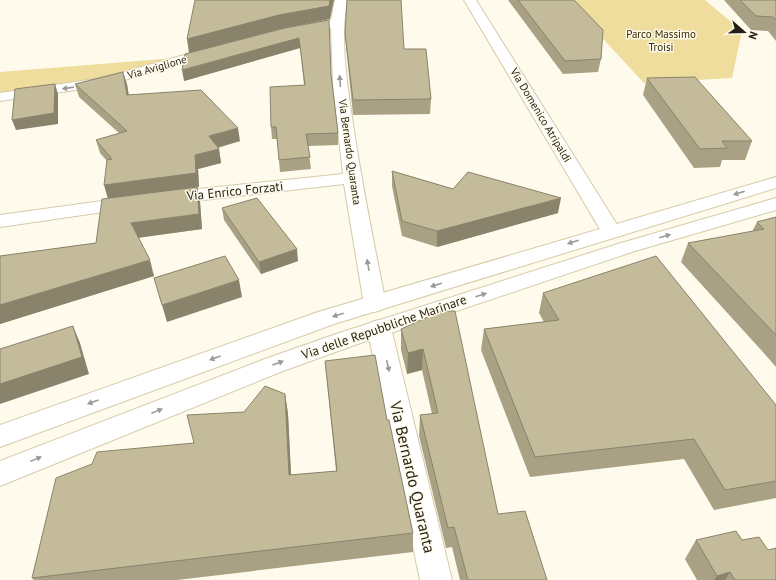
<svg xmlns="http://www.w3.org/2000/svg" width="776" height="580" viewBox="0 0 776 580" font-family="'PT Sans',sans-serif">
	<rect width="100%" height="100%" fill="#fefaec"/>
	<!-- green -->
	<path fill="#eedd9c" d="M 567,0 L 705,0 L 742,31 L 732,78 L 644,83 Z
		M 188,57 L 107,78 L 0,94 L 0,72 Z"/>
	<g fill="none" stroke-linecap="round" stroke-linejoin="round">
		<!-- street casing -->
		<g stroke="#d5cba9" stroke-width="2">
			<path id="street" d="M 335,0 L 347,0 C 340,41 347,83 353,124 C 362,185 374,244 386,304 L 383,309 L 375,312 L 367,309 L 364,304 L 344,184 L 169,204 L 162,202 L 160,198 L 162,194 L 169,192 L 343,174 L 333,85 L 331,28 L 301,34 L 297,33 L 295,30 L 297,27 L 331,20 Z
				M 464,0 L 476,0 L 621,231 L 618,235 L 611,237 L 604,235 L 601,231 Z
				M 213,47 L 218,48 L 220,51 L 218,54 L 103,86 L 0,101 L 0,93 L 102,78 Z
				M 131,197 L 138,199 L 140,203 L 138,207 L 0,227 L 0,215 Z
				M 379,320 L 387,322 L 391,328 L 452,580 L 420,580 L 367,328 L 371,322 Z"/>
		</g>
		<!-- secondary casing -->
		<g stroke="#d5cba9" stroke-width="2">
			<path id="secondary" d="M 776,177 L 776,188 L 334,324 L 0,447 L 0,425 L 318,312 Z
				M 776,198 L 776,210 L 635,251 L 352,346 L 283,371 L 0,486 L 0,461 L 265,359 L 336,334 L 621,243 Z"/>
		</g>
		<!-- street -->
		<use href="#street" fill="#fff" fill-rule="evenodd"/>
		<!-- secondary -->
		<use href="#secondary" fill="#fff" fill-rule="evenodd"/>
	</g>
	<!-- wall -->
	<path fill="#a9a184" d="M 508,0 L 574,0 L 601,59 L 598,72 L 563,74 Z
		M 724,0 L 776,0 L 776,41 L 768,31 L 751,30 Z
		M 285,28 L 331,77 L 338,133 L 338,145 L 308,146 L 311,169 L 280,172 L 277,139 L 272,139 L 271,127 L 304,85 L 300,48 L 184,81 Z
		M 345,33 L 404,49 L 431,99 L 430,114 L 353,115 L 346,46 Z
		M 647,78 L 752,141 L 745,160 L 722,160 L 720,167 L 694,168 L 643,95 Z
		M 75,84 L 127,84 L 128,95 L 240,141 L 218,148 L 219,149 L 221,163 L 198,169 L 199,187 L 197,187 L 200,202 L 202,229 L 138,238 L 154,276 L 0,324 L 0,256 L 96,243 L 108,198 L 107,161 L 100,153 L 96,140 L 119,133 L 79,97 Z
		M 392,171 L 453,189 L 558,213 L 437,247 L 402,236 L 392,186 Z
		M 222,208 L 298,261 L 261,274 L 224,220 Z
		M 776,217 L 776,367 L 762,351 L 681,262 L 688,243 L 752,232 L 757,222 Z
		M 543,293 L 776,405 L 776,498 L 714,510 L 684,459 L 530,477 L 481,350 L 484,329 L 544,322 L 539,313 Z
		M 441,311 L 498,514 L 547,580 L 460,580 L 452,547 L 446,548 L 419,436 L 420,415 L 432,414 L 422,370 L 407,374 L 401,350 L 401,329 Z
		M 325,361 L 387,420 L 413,533 L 413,552 L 177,580 L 34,580 L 32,578 L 194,443 L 244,412 L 285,394 L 288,414 L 291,475 L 336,471 Z
		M 696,540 L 742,540 L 768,550 L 776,580 L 697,580 L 685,559 Z"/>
	<!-- shaded-wall -->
	<path fill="#89836c" d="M 330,0 L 334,0 L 330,19 L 281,29 L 189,53 L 187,39 Z
		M 299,38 L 300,48 L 184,81 L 182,70 Z
		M 123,72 L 127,84 L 131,108 L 127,95 Z
		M 55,84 L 58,94 L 58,124 L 16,130 L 12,120 Z
		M 238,128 L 240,141 L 211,149 L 209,136 Z
		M 219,149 L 221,163 L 198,169 L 199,187 L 197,187 L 200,202 L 202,229 L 135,238 L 108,199 L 104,185 L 195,155 Z
		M 561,198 L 558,213 L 437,247 L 437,231 Z
		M 297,249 L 298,261 L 261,274 L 259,262 Z
		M 150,260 L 154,276 L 0,324 L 0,305 Z
		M 239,280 L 242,297 L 167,322 L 162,305 Z
		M 73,326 L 80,343 L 89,374 L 0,404 L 0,384 Z
		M 423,349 L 422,370 L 407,374 L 408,353 Z
		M 285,394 L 288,414 L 292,495 L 289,475 Z
		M 730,572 L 725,580 L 714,580 L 717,576 Z"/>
	<!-- building -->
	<path fill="#c4bb9a" stroke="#89836c" d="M 195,0 L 330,0 L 329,6 L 279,15 L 187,39 Z
		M 347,0 L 401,0 L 404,49 L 426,49 L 431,99 L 353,100 L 345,33 Z
		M 518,0 L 574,0 L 603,30 L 601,59 L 565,61 Z
		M 740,0 L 776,0 L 776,20 L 773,17 L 756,16 Z
		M 329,20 L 331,74 L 338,133 L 306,134 L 310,157 L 279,160 L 276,127 L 271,127 L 270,87 L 305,85 L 299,38 L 182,70 L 185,54 L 285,28 Z
		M 123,72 L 127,95 L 201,90 L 238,128 L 209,136 L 219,149 L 195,155 L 196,173 L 104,185 L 107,160 L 112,159 L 96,140 L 127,131 L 75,84 Z
		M 695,77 L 752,141 L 722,141 L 727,148 L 700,149 L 647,78 Z
		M 55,84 L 54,113 L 12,120 L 15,89 Z
		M 392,171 L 453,189 L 468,172 L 561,198 L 437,231 L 402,221 Z
		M 197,187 L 199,214 L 131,223 L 150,260 L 0,305 L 0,256 L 96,243 L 102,199 Z
		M 257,198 L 297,249 L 259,262 L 222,208 Z
		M 776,217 L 776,335 L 688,243 L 764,229 L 757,222 Z
		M 225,256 L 239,280 L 162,305 L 154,278 Z
		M 656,256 L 776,405 L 776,481 L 725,490 L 694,439 L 535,457 L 484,329 L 559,320 L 543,293 Z
		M 441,311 L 455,311 L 498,514 L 525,511 L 547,580 L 468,580 L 454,527 L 448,528 L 420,415 L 438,413 L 423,349 L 408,353 L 401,329 Z
		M 73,326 L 82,357 L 0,384 L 0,349 Z
		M 375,355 L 387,420 L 389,420 L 413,533 L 32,578 L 56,478 L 92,464 L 97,452 L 194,443 L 187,415 L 244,412 L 265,386 L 285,394 L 289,475 L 337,471 L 325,361 Z
		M 736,531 L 742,540 L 759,537 L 768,550 L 776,548 L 776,580 L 735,580 L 730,572 L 717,576 L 696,540 Z"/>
	<!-- one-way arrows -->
	<defs><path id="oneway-solid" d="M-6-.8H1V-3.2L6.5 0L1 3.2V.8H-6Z"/></defs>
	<g fill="#9c9a94">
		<use href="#oneway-solid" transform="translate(340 81) rotate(-94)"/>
		<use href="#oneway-solid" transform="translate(68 88) rotate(172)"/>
		<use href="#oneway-solid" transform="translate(739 193) rotate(163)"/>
		<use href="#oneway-solid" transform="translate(665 236) rotate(-16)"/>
		<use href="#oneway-solid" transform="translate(573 242) rotate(163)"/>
		<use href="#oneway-solid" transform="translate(368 265) rotate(-100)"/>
		<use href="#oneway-solid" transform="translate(436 285) rotate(163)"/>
		<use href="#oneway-solid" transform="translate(481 295) rotate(-18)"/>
		<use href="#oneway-solid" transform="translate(338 315) rotate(163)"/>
		<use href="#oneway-solid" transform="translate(215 358) rotate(160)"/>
		<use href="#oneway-solid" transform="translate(278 363) rotate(-20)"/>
		<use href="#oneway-solid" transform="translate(388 366) rotate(77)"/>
		<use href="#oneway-solid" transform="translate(93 402) rotate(160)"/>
		<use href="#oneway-solid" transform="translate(157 411) rotate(-22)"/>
		<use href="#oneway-solid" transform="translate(36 459) rotate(-22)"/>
	</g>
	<g text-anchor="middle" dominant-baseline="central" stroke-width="3" stroke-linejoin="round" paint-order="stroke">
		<!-- far-park labels -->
		<g font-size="11" fill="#372c00" stroke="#fefaec">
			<text x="661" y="34">Parco Massimo<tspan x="661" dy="13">Troisi</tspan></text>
		</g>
		<!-- far-street labels -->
		<g font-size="11" fill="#231f12" stroke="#fefaec">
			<text transform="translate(157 67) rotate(-16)">Via Aviglione</text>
			<text transform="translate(541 115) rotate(59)">Via Domenico Atripaldi</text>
			<text transform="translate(350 152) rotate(82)">Via Bernardo Quaranta</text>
		</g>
		<!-- street labels -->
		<g font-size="13" fill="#231f12" stroke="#fefaec">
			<text transform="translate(235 191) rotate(-6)">Via Enrico Forzati</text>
			<text transform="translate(384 327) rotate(-19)">Via delle Repubbliche Marinare</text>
		</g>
		<!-- near-street labels -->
		<g font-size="16" fill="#231f12" stroke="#fefaec">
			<text transform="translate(413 477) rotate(77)">Via Bernardo Quaranta</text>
		</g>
	</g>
	<!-- north arrow -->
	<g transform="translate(744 32) rotate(110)" stroke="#fefaec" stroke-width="3" paint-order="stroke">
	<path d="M0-3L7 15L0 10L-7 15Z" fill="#231f12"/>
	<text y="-6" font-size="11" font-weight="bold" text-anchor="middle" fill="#231f12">N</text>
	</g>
</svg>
